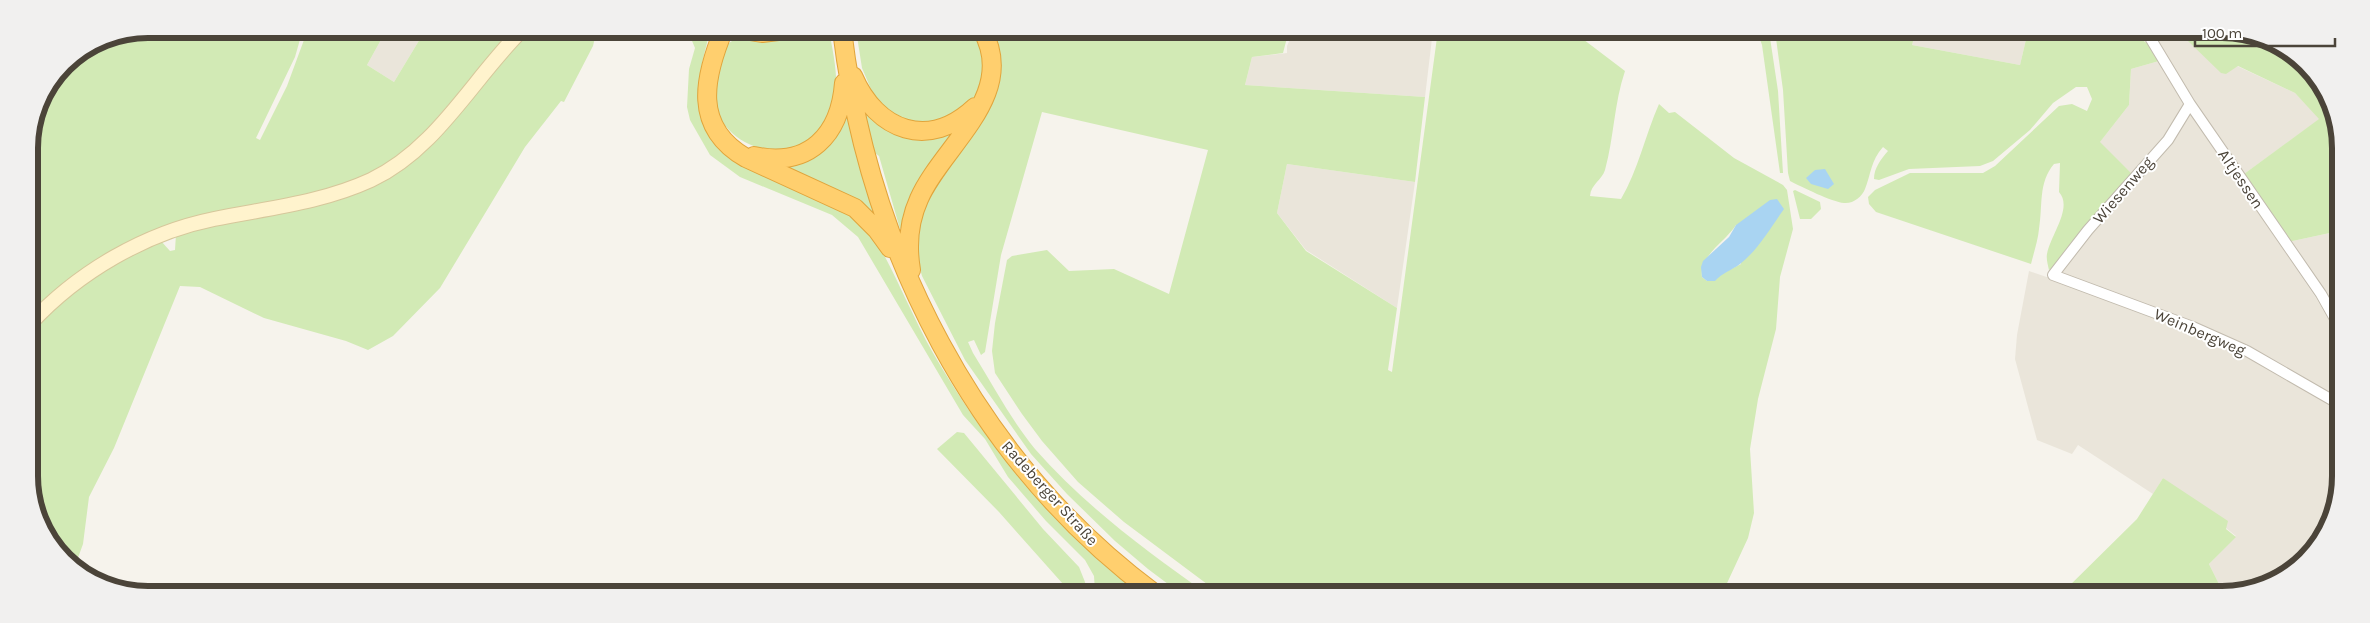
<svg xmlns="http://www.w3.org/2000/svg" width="2370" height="623" viewBox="0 0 2370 623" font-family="Karla,sans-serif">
	<rect width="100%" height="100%" fill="#f6f3ec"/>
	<!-- residential -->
	<path fill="#eae5da" d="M 387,29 L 426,29 L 394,82 L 367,65 Z
		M 1294,30 L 1433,30 L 1425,97 L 1245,85 L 1252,57 L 1287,53 L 1287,46 Z
		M 1916,31 L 2028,31 L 2020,65 L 1912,45 Z
		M 2150,31 L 2189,31 L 2189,41 L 2226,73 L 2237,66 L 2295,93 L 2320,119 L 2244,174 L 2194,103 Z
		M 2159,61 L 2184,103 L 2178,120 L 2133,175 L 2099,143 L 2129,105 L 2131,69 Z
		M 2191,113 L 2316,298 L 2339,338 L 2339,499 L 2325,535 L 2301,565 L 2268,585 L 2230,594 L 2224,594 L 2209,564 L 2236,536 L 2163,478 L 2153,494 L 2078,445 L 2072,454 L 2037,440 L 2015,359 L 2017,335 L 2029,271 L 2073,286 L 2060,274 L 2061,267 Z
		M 1287,164 L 1415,182 L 1397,308 L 1306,250 L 1277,213 Z
		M 2339,231 L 2339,316 L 2288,242 Z"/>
	<!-- green -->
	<path fill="#d2eab5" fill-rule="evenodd" d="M 147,29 L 303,29 L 295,57 L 256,138 L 260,140 L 287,86 L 308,29 L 387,29 L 367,65 L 394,82 L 426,29 L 514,29 L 416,142 L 368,176 L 329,190 L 181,222 L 30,316 L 29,140 L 38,102 L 64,63 L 102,38 Z
		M 532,29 L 597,29 L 593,46 L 564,102 L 561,101 L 525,147 L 440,288 L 393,336 L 368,350 L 346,341 L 264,318 L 200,287 L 180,286 L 114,448 L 89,497 L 83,544 L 75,566 L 64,560 L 31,499 L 30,331 L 71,291 L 115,263 L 161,241 L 170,251 L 175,250 L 176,234 L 219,223 L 282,213 L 336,201 L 378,181 Z
		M 687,29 L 710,30 C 703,63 688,101 708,133 C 744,188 826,181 869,228 C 875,235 879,246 884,255 C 901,287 915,321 933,353 C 986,444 1054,529 1139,593 L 1090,593 L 1095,591 L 1094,576 L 1085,560 L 1046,521 L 1008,477 L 985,439 L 963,415 L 858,237 L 832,215 L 740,177 L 710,155 L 690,120 L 687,107 L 689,69 L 695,48 Z
		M 821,29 L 829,30 C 833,53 839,77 835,101 C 834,107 830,113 828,119 C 797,182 694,142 717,73 C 720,64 722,51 728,44 C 740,32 775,39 791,37 C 801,36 811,32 821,29 Z
		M 856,30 L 974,30 L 984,52 L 984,78 L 974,101 L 962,112 L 924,124 L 901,120 L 876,101 L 862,68 Z
		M 988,30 L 1289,30 L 1283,53 L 1252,57 L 1245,85 L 1425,97 L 1415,182 L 1287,164 L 1277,213 L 1306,251 L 1397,308 L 1388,370 L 1392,372 L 1438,30 L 1571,30 L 1625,71 C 1614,103 1614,138 1605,170 C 1602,180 1591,184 1590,196 L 1621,199 C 1638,170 1645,136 1659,104 L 1669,113 L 1675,112 L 1734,158 L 1783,185 L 1787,190 L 1793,229 L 1780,277 L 1776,329 L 1758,399 L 1750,449 L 1754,513 L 1748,538 L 1722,594 L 1219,593 L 1124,522 L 1078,482 L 1042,441 L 1022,414 L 995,373 L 992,351 L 995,323 L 1007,260 L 1012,256 L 1047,250 L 1069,271 L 1114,269 L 1169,294 L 1208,150 L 1042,112 L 1001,255 L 985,352 L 981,355 L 974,340 L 968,342 L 973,353 C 993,385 1011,420 1035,449 C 1084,505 1145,550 1206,593 L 1180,593 L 1148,569 L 1115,541 L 1067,494 L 1031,454 L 965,360 L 922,276 L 915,251 L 923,203 L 982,117 ZM 1736,225 L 1741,264 L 1707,281 L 1702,277 C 1699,256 1725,242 1736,225 Z
		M 1757,31 L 1769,31 L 1778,91 L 1783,173 L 1780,173 L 1762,45 Z
		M 1775,31 L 1916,31 L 1912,45 L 2020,65 L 2028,31 L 2063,31 L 2141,39 L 2148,44 L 2159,61 L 2131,69 L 2129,105 L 2100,142 L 2133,175 L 2056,265 L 2049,270 C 2048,265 2046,259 2047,254 C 2051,234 2073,208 2059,192 L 2060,163 L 2054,164 C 2038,183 2043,205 2039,229 C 2038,240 2034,252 2031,264 L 1876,212 L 1869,204 L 1868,197 L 1875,190 L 1910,173 L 1983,173 L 1995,166 L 2059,106 L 2072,104 L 2087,111 L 2092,99 L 2087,87 L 2076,87 L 2053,103 L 2030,130 L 1993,161 L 1980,166 L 1909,169 L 1879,180 L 1874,179 C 1874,168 1881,159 1888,151 L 1883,147 C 1871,160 1871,174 1865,189 C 1862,197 1853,204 1844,203 C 1832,202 1802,187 1790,181 L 1788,173 L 1783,90 Z
		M 2189,31 L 2246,31 L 2307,64 L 2339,124 L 2339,231 L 2288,242 L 2244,174 L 2319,119 L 2295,93 L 2238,66 L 2226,74 L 2221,73 L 2188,41 Z
		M 859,99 L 883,125 L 963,124 L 900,229 L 879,156 L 871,150 Z
		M 846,109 L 870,200 L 879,221 L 780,164 Z
		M 1795,190 L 1820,202 L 1821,209 L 1811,219 L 1800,219 L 1793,191 Z
		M 957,432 L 964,433 L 1043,529 L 1079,567 L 1085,582 L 1086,593 L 1071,593 L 999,512 L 937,449 Z
		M 2163,478 L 2228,521 L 2226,529 L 2236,537 L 2209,564 L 2224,594 L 2061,594 L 2137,519 Z"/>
	<!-- water -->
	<path fill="#a9d4f2" d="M 1825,169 L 1834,184 L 1828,189 L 1811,184 L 1806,178 L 1815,170 Z
		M 1777,199 L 1784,209 C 1771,227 1758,250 1740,264 C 1732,270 1722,273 1715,281 L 1707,281 L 1702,277 L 1701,267 L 1703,261 L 1729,237 L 1736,225 L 1770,200 Z"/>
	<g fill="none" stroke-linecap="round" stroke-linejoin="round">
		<!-- street casing -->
		<g stroke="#c2bbae" stroke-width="12">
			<path id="street" d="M 2146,31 L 2190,104 L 2321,294 L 2339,326
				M 2190,104 L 2168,140 L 2088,230 L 2053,275 L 2193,327 L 2247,351 L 2339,404"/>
		</g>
		<!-- secondary casing -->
		<g stroke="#d6c79b" stroke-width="16">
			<path id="secondary" d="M 30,324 C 78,272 145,233 214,219 C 268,208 321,203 371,180 C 437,149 473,78 523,29"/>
		</g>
		<!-- highway casing -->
		<g stroke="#e0a43c" stroke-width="20">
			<path id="highway" d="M 724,29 C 704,77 692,127 746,158 L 855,208 L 877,230 L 890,248
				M 738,29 L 762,33 L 794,29
				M 842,30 C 868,248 975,460 1154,593
				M 853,76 C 877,132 929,150 975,107
				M 754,156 C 809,168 840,135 844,83
				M 911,270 C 907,246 909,221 919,199 C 942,146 1019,95 982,30"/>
		</g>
		<!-- street -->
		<use href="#street" stroke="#fff" stroke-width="10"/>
		<!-- secondary -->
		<use href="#secondary" stroke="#fff3cd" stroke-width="14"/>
		<!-- highway -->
		<use href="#highway" stroke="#ffcf6e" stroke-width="18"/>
	</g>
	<g text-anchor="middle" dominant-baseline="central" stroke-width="4" stroke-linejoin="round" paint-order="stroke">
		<!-- street labels -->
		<g font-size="16" fill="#4b4439" stroke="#fff">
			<text transform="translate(2241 179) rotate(56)">Altjessen</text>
			<text transform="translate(2123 190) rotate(-49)">Wiesenweg</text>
			<text transform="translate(2200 332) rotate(23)">Weinbergweg</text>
			<text transform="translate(1050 493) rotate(48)">Radeberger Straße</text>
		</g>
	</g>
	<!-- crop -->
	<path d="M0 0H2370V623H0ZM148 38H2222A110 110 0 0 1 2332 148V476A110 110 0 0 1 2222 586H148A110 110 0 0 1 38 476V148A110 110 0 0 1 148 38Z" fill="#f1f0ef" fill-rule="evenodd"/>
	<path fill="none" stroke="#4b4439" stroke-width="6" d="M148 38H2222A110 110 0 0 1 2332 148V476A110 110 0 0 1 2222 586H148A110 110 0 0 1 38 476V148A110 110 0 0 1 148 38Z"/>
	<!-- scale -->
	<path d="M2195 38v8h140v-8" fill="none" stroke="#4b4439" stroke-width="2.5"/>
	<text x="2202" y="38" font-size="15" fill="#4b4439" stroke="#ffffff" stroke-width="4" paint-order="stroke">100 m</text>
</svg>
